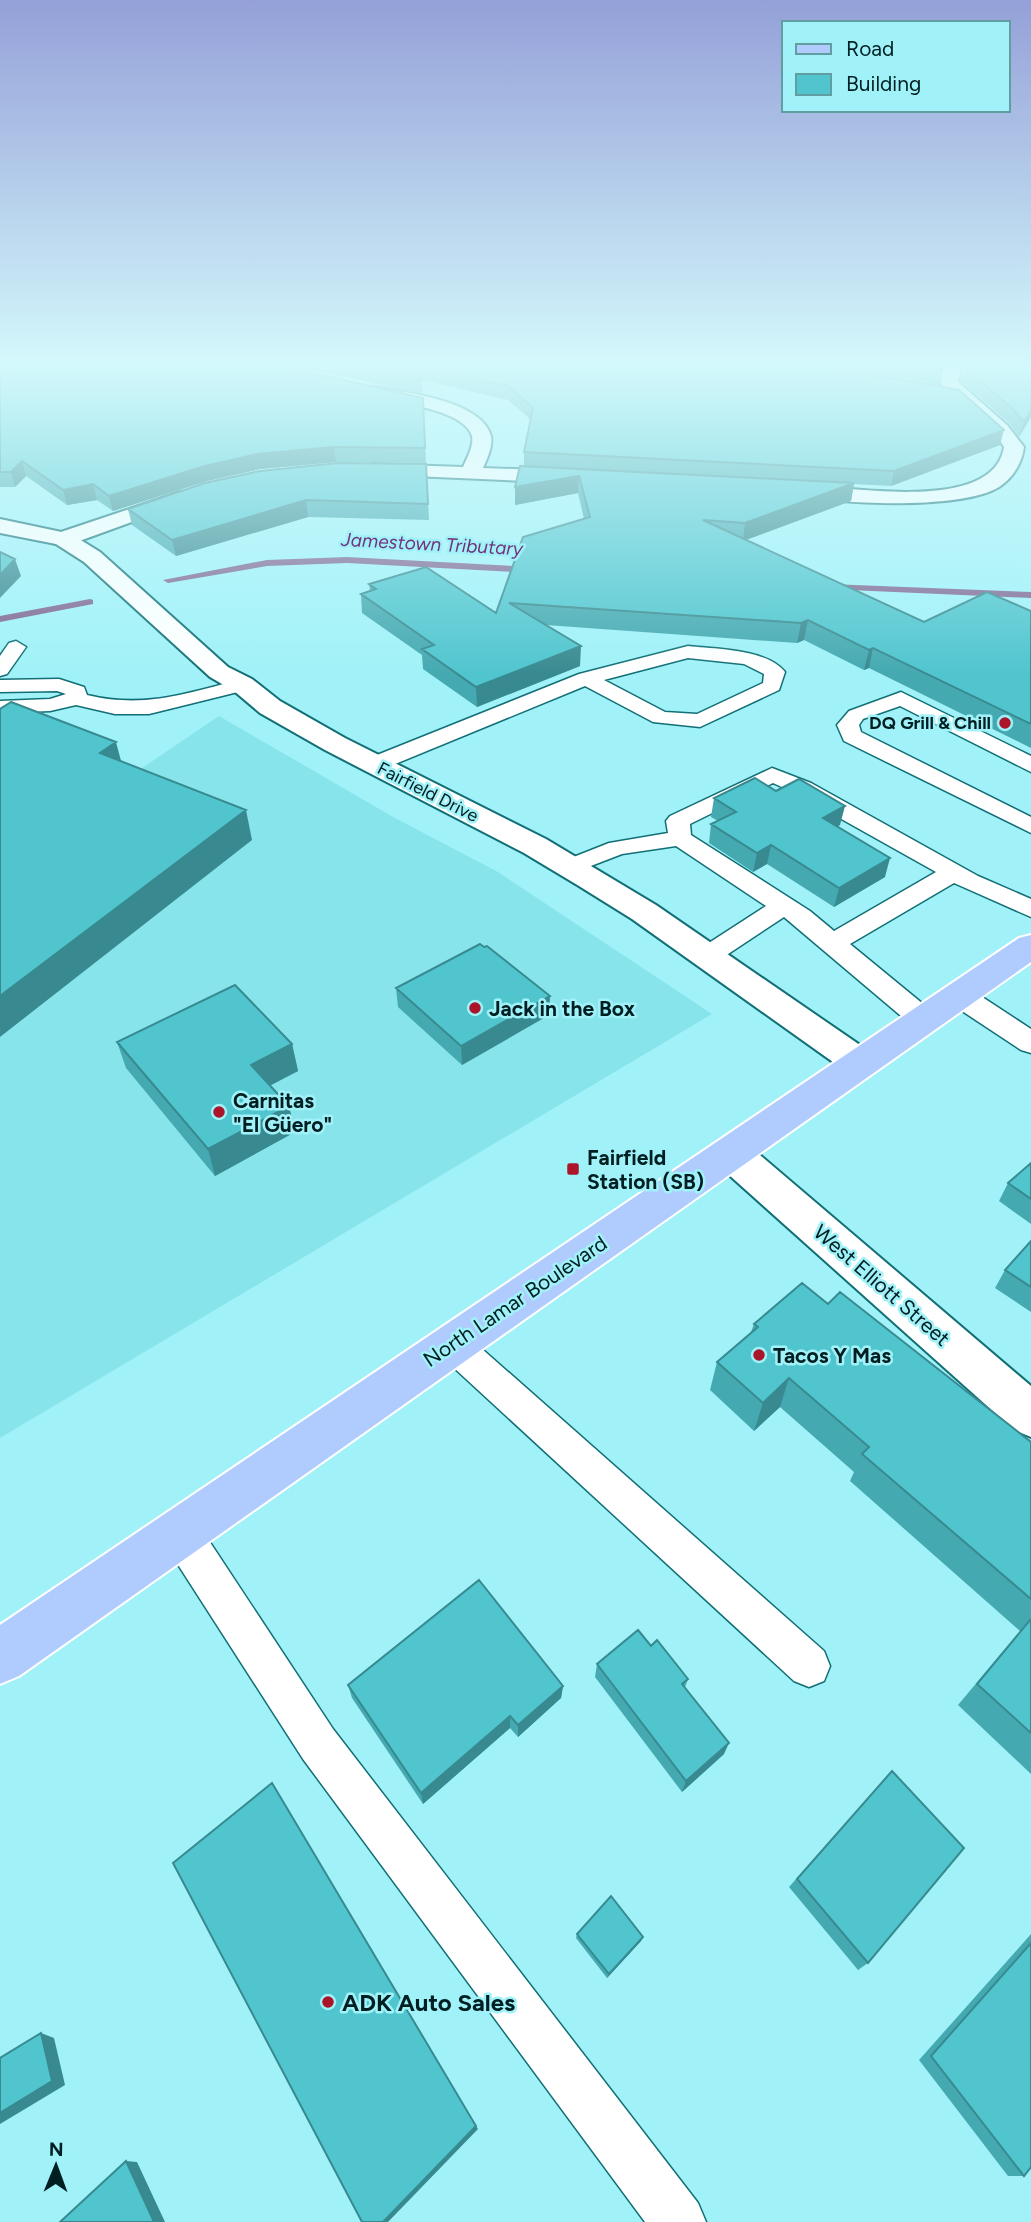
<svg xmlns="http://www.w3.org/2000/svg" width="1031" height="2222" viewBox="0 0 1031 2222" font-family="Figtree,sans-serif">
	<rect width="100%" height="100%" fill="#a0f2f8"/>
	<!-- built -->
	<path fill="#88e4eb" d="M 219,716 L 395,818 L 498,872 L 712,1014 L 0,1438 L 0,864 Z"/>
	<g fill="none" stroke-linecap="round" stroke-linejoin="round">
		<!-- stream -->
		<path fill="#806590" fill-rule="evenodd" d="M 347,557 L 532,567 L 537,570 L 532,573 L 347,563 L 267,566 L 168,583 L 163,580 L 267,560 Z
			M 830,584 L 1031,592 L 1031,598 L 827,589 L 827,585 Z
			M 90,599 L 93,600 L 93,604 L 0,622 L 0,616 Z"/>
		<!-- lane casing -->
		<g stroke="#116f75" stroke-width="3">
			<path id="lane" d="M 16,641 L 26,647 L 7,674 L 0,676 L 0,656 L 9,643 Z
				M 688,646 C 715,649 767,649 785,672 L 779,690 L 700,727 L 653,722 L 585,686 L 383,769 L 367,769 L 364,764 L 367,759 L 579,674 ZM 688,658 L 744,664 L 764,674 L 763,683 L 697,714 L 665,712 L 604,680 Z
				M 59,679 L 84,687 L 87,695 C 146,709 186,693 243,679 L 250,681 L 253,685 L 250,689 L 149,714 L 115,714 L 76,705 L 50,711 L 0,713 L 0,701 L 50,699 L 66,694 L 57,691 L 0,692 L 0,680 Z
				M 901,692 L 1031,756 L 1031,772 L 900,706 L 863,719 L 859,725 L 861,732 L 1031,817 L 1031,833 L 844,741 L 837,725 L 849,711 Z
				M 772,768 L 811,783 L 978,876 L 1031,899 L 1031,917 L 954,883 L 850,944 L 934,1013 L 938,1020 L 934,1027 L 924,1030 L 914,1027 L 784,917 L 716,962 L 707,965 L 698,962 L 694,956 L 698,950 L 766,906 L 676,846 L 622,854 L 570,874 L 561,872 L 558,867 L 561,862 L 609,843 L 668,833 L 666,821 L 670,816 ZM 773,783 L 795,793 L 936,872 L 834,931 L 810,911 L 691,835 L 690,824 Z
				M 960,987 L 970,989 L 1031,1029 L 1031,1053 L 1021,1050 L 950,1003 L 946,996 L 950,989 Z
				M 452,1329 L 464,1333 L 824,1651 L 830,1666 L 824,1681 L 809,1687 L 794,1681 L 440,1355 L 435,1344 L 440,1333 Z
				M 180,1513 L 194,1518 L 333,1729 L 698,2203 L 706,2222 L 645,2222 L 303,1759 L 166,1546 L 160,1532 L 166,1518 Z"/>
		</g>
		<!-- street casing -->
		<g stroke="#116f75" stroke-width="4">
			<path id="street" d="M 945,364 L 962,364 L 958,382 L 1007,425 L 1024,447 C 1022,463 1013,478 999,487 C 962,510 835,505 793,494 L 790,490 L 793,486 L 800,484 C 848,487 994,514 1004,447 C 989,420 958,407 940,382 Z
				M 373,387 C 404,392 481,400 491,436 C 493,446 487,459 483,468 L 569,471 L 576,473 L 579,477 L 576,481 L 569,483 L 367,474 L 364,470 L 367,466 L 374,464 L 463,467 C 467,458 474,446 472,436 C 464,408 390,402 367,396 L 364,392 Z
				M 180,492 L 187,494 L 190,498 L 187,502 L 71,544 L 55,544 L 52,539 L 55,534 Z
				M 733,1140 L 747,1144 L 1031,1386 L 1031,1437 L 1014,1430 L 719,1166 L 713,1155 L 719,1144 Z"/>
		</g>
		<!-- secondary casing -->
		<g stroke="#116f75" stroke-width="4">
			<path id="secondary" d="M 0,519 L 71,534 L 100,552 L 228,667 L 252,679 L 280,701 L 345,738 L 546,839 L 656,905 L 873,1054 L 879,1063 L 873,1072 L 860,1076 L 847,1072 L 632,919 L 579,886 L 524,853 L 325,750 L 260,713 L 234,691 L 210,677 L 84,562 L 56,544 L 0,533 Z"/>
		</g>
		<!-- primary casing -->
		<g stroke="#fff" stroke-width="4">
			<path id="primary" d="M 1031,935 L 1031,962 L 19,1676 L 0,1684 L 0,1625 L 1019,938 Z"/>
		</g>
		<!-- lane -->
		<use href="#lane" fill="#fff" fill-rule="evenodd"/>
		<!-- street -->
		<use href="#street" fill="#fff" fill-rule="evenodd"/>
		<!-- secondary -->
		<use href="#secondary" fill="#fff" fill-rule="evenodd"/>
		<!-- primary -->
		<use href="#primary" fill="#b0cbfe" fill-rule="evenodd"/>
	</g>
	<!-- wall -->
	<path fill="#45a9b1" d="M 0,364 L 423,398 L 426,463 L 336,462 L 260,469 L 207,481 L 113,511 L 97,500 L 67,505 L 26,476 L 15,487 L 0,487 Z
		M 287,364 L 814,364 L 1000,445 L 891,486 L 854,484 L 851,501 L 746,540 L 924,622 L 1031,611 L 1031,748 L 869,668 L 864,670 L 804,640 L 797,643 L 546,625 L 580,666 L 477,707 L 423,669 L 422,655 L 362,613 L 361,594 L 370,591 L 369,584 L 496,613 L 584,519 L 578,493 L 515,505 L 524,466 L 524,452 L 531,420 L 508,400 L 422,380 L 423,394 Z
		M 825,364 L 943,364 L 939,385 Z
		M 965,365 L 1031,417 L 1019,437 L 1009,423 L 961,381 Z
		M 426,464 L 429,520 L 308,517 L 176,556 L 132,525 L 128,509 Z
		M 776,791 L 840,825 L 838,826 L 885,877 L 834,907 L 767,864 L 753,872 L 709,843 L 711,824 L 718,821 L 711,817 L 714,798 Z
		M 396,988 L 549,1015 L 462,1065 L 398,1007 Z
		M 117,1042 L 292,1044 L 298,1071 L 270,1085 L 289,1106 L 295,1132 L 215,1176 L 126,1068 Z
		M 1031,1163 L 1031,1224 L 999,1201 L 1008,1183 Z
		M 1031,1241 L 1031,1312 L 995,1288 L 1005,1270 Z
		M 828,1304 L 1031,1442 L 1031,1774 L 958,1705 L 1020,1631 L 850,1481 L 854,1472 L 780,1407 L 754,1431 L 710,1390 L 717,1362 L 751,1332 L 754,1324 Z
		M 651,1646 L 688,1679 L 685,1687 L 724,1754 L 682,1792 L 595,1677 L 597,1664 Z
		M 348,1685 L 563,1686 L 561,1698 L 518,1737 L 510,1728 L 423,1804 L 352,1698 Z
		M 892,1771 L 868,1963 L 858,1970 L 789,1887 Z
		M 577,1934 L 641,1941 L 607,1978 L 576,1938 Z
		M 1031,1934 L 1031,2167 L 1024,2176 L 1008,2176 L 919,2060 Z"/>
	<!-- shaded-wall -->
	<path fill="#388a90" d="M 1031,410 L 1031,417 L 1019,437 L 1024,422 Z
		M 1004,430 L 1000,445 L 891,486 L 894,471 Z
		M 334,447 L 336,462 L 260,469 L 207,481 L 113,511 L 109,496 L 205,466 L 257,454 Z
		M 22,461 L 26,476 L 15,487 L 11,472 Z
		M 579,476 L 578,493 L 515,505 L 515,487 Z
		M 854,483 L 851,501 L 743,541 L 745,523 Z
		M 93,484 L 97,500 L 67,505 L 63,490 Z
		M 306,500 L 308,517 L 176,556 L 172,540 Z
		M 15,559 L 21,576 L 0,598 L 0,575 Z
		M 808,620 L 804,640 L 797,643 L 801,623 Z
		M 581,646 L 580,666 L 477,707 L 476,687 Z
		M 873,648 L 869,668 L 864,670 L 869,650 Z
		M 116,742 L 124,772 L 100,753 Z
		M 845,806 L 840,825 L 819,836 L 823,818 Z
		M 246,810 L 252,840 L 0,1037 L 0,996 Z
		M 771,845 L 767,864 L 753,872 L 757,853 Z
		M 890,858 L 885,877 L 834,907 L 839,888 Z
		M 550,996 L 549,1015 L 462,1065 L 461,1046 Z
		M 292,1044 L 298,1071 L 258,1092 L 251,1065 Z
		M 289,1106 L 295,1132 L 215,1176 L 208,1149 Z
		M 789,1378 L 780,1407 L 754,1431 L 763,1403 Z
		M 563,1686 L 561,1698 L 518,1737 L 518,1725 Z
		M 510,1716 L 510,1728 L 423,1804 L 421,1793 Z
		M 729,1743 L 724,1754 L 682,1792 L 686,1781 Z
		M 643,1937 L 641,1941 L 607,1978 L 609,1974 Z
		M 41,2033 L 54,2038 L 65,2085 L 0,2124 L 0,2113 Z
		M 476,2126 L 478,2129 L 388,2222 L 383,2222 Z
		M 126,2161 L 137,2162 L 165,2222 L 154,2222 Z"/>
	<!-- building -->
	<path fill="#50c5ce" stroke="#388a90" stroke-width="2" d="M 0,364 L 273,364 L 423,398 L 425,448 L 334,447 L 257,454 L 205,466 L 109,496 L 93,484 L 63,490 L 22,461 L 11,472 L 0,472 Z
		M 348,364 L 814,364 L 959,390 L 1004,430 L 894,471 L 524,452 L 533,408 L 508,386 L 421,367 L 422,380 Z
		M 903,364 L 942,364 L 941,368 L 942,371 Z
		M 965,364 L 1031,364 L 1031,410 L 1024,422 L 1013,409 L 964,367 Z
		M 338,463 L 426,464 L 428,504 L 306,500 L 172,540 L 128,509 L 205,483 L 260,471 Z
		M 520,466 L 854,483 L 745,523 L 703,520 L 924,622 L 987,592 L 1031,611 L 1031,724 L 873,648 L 869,650 L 808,620 L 801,623 L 509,603 L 581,646 L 476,687 L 422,649 L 434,645 L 361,594 L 376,589 L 369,584 L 426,567 L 496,613 L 523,537 L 590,517 L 579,476 L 515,487 Z
		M 0,552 L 15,559 L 0,575 Z
		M 11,702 L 116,742 L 100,753 L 246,810 L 0,996 L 0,709 Z
		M 755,778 L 776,791 L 799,779 L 845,806 L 823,818 L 890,858 L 839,888 L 771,845 L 757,853 L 711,824 L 736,812 L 714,798 Z
		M 480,944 L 484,947 L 487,946 L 550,996 L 461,1046 L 396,988 Z
		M 235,985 L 292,1044 L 251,1065 L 289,1106 L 208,1149 L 117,1042 Z
		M 1031,1163 L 1031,1199 L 1008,1183 Z
		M 1031,1241 L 1031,1287 L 1005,1270 Z
		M 802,1283 L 828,1304 L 840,1292 L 1031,1442 L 1031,1599 L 862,1454 L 869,1447 L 789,1378 L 763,1403 L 717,1362 L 758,1327 L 754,1324 Z
		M 479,1580 L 563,1686 L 518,1725 L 510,1716 L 421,1793 L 348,1685 Z
		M 1031,1619 L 1031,1733 L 977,1684 Z
		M 638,1630 L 651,1646 L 657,1640 L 688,1679 L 682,1684 L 729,1743 L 686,1781 L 597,1664 Z
		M 892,1771 L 964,1848 L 868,1963 L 797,1879 Z
		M 272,1783 L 476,2126 L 383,2222 L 362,2222 L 173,1863 Z
		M 611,1896 L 643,1937 L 609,1974 L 577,1934 Z
		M 1031,1943 L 1031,2167 L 1024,2176 L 931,2056 Z
		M 41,2033 L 52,2081 L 0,2113 L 0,2058 Z
		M 126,2161 L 154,2222 L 60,2222 Z"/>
	<!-- sky -->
	<linearGradient id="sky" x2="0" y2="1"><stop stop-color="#94a0d8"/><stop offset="0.54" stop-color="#d4f9fc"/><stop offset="1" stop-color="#d4f9fc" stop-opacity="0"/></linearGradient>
	<rect width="1031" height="675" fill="url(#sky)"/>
	<!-- markers -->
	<g fill="#aa1529" stroke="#a0f2f8" stroke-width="2.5">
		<circle cx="1005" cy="723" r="7"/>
		<circle cx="475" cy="1008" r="7"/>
		<circle cx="219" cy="1112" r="7"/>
		<rect x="566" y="1162" width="14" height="14" rx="3.5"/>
		<circle cx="759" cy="1355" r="7"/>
		<circle cx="328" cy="2002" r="7"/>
	</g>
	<g text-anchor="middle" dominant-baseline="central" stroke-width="5" stroke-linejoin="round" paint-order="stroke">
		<!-- far-poi labels -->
		<g font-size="18" font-weight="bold" fill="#001f22" stroke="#a0f2f8" text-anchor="end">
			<text x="991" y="723">DQ Grill &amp; Chill</text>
		</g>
		<!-- far-street labels -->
		<g font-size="18" fill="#001f22" stroke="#a0f2f8">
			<text transform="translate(428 792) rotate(27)">Fairfield Drive</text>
		</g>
		<!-- far-water labels -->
		<g font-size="19" font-style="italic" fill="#72327c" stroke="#a0f2f8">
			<text transform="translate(432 544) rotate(3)">Jamestown Tributary</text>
		</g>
		<!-- poi labels -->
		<g font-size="21" font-weight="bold" fill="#001f22" stroke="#a0f2f8" text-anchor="start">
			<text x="489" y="1008">Jack in the Box</text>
			<text x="233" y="1100">Carnitas<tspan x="233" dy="24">"El Güero"</tspan></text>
			<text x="587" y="1157">Fairfield<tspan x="587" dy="24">Station (SB)</tspan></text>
			<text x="773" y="1355">Tacos Y Mas</text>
		</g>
		<!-- street labels -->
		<g font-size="21" fill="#001f22" stroke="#a0f2f8">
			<text transform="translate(882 1285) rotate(41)">West Elliott Street</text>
			<text transform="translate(515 1301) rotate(-34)">North Lamar Boulevard</text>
		</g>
		<!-- near-poi labels -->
		<g font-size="24" font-weight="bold" fill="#001f22" stroke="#a0f2f8" text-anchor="start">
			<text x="342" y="2002">ADK Auto Sales</text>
		</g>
	</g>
	<!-- legend -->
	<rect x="782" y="21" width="228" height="91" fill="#a0f2f8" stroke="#609ea2" stroke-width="2"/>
	<rect x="796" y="44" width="35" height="10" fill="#b0cbfe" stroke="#609ea2" stroke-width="2"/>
	<text x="846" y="56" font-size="21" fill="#001f22">Road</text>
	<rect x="796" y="74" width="35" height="21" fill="#50c5ce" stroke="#609ea2" stroke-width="2"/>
	<text x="846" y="91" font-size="21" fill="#001f22">Building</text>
	<!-- north arrow -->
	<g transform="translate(56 2166) rotate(1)" stroke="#a0f2f8" stroke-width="5" paint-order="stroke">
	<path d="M0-5L12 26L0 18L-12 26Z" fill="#001f22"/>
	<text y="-10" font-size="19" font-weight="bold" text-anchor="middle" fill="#001f22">N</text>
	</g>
</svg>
